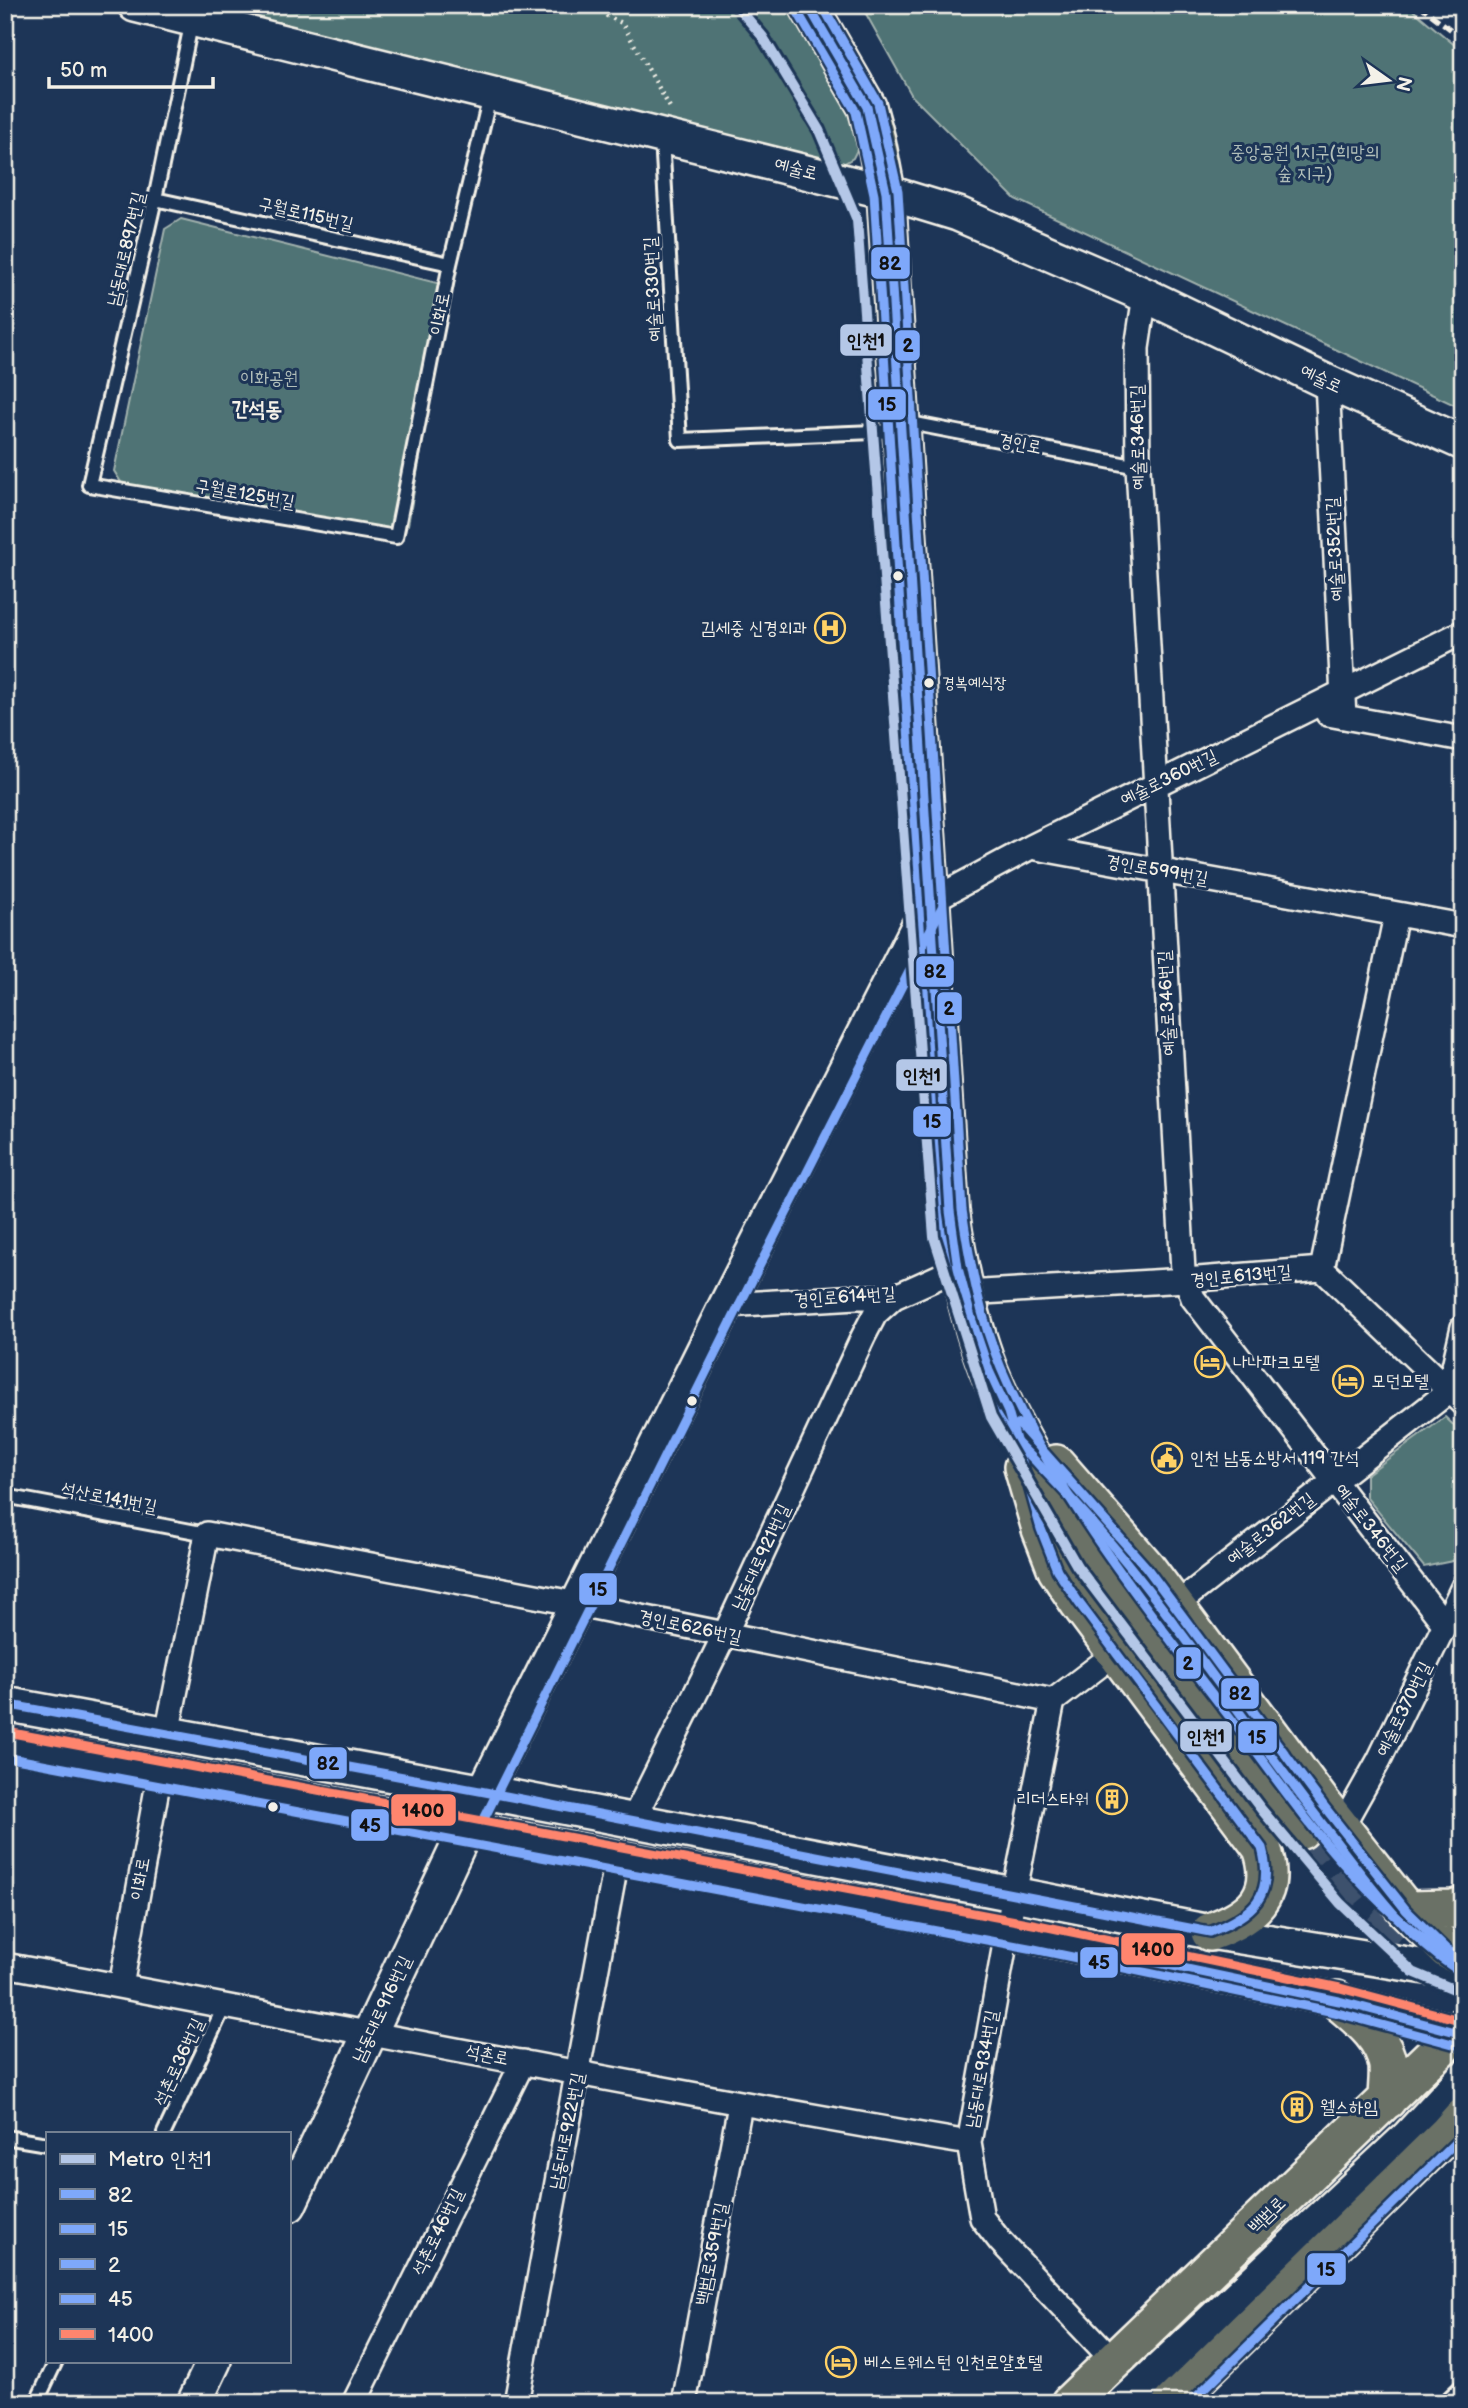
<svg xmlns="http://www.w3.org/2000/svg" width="1468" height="2408" viewBox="0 0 1468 2408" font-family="'Balsamiq Sans','Poor Story',sans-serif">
	<rect width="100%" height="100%" fill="#1d3557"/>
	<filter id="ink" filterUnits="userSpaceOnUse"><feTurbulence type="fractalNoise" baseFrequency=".0143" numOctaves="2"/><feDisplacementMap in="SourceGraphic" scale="14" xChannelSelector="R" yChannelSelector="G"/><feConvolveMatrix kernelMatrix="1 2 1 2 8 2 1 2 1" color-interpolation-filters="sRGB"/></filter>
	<g filter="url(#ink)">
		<!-- green -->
		<path fill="#4f7374" stroke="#a2b2ae" stroke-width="2" d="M 135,5 L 804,5 L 867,107 L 861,142 L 853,158 L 838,167 Z
			M 861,5 L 1407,5 L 1463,52 L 1463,409 L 1015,199 L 912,96 Z
			M 181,219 L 441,284 L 448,297 L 408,525 L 392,535 L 124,487 L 114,471 L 165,229 Z
			M 1445,1417 L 1463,1434 L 1463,1548 L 1457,1560 L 1424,1567 L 1366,1497 L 1366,1475 Z"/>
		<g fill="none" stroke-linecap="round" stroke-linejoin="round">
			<!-- primary-tunnel -->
			<path stroke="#3d516d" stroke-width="37" stroke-dasharray="37 18" stroke-linecap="butt" d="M 1301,1830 L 1362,1903 L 1428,1959 L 1458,1975"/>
			<!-- lane casing -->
			<g stroke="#f4f1e8" stroke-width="18">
				<path id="lane" d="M 192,20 L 155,199 L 89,485 L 396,537 L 450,264 L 490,96
					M 662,139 L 680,440 L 898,431
					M 155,199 L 450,264
					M 905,422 L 1138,467
					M 5,1496 L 207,1534
					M 164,2133 L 225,2005
					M 5,2137 L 47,2144
					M 36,2403 L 56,2361
					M 1444,2403 L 1463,2385"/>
			</g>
			<!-- street casing -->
			<g stroke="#f4f1e8" stroke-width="28">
				<path id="street" d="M 1145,295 L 1137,348 L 1138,467 L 1183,1271 L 1193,1298 L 1445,1625
					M 1327,382 L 1344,717
					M 1328,714 L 1463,739
					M 1031,847 L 1463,632
					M 931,901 L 1031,847 L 1463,926
					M 1322,1269 L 1396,915
					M 965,1293 L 1186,1280 L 1322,1269 L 1463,1404
					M 726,1305 L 857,1297 L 894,1297 L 958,1268
					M 1176,1605 L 1448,1392 L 1463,1327
					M 1053,1701 L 1014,1894 L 969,2143 L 982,2218 L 1000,2241 L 1114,2361
					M 167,1734 L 207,1534 L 578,1604 L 1053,1701 L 1117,1652
					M 633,1820 L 725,1634 L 863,1337 L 875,1314 L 894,1297
					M 1341,1828 L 1379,1760 L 1463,1587
					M 5,1965 C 327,2024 647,2089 969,2143
					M 121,1986 L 160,1772
					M 354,2403 L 523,2062
					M 516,2403 L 617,1859
					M 684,2403 L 740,2105"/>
			</g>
			<!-- secondary casing -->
			<g stroke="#f4f1e8" stroke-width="38">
				<path id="secondary" d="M 135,5 L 886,192 L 958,214 L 1145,295 L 1327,382 L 1463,443
					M 5,1704 L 485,1792 L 1210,1932 L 1463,1973
					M 5,1744 L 466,1829 L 1036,1937 L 1337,2000 L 1457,2032
					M 289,2205 L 474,1812 L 726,1305 L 931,901
					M 194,2403 L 214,2361
					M 1124,2403 L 1409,2136 L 1463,2078"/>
			</g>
			<!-- primary casing -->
			<g stroke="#f4f1e8" stroke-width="42">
				<path id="primary" d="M 808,5 L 867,107 L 876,140 L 886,192 L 950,1211 C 958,1266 969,1319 989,1371 C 1010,1424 1042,1475 1073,1524 C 1143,1630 1224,1729 1301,1830
					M 1056,1464 L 1146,1567 L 1323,1805 L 1406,1910 L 1447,1950 L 1463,1959
					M 1023,1467 L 1041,1529 L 1057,1570 L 1079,1603 L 1262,1848 C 1279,1896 1251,1917 1210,1932
					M 1406,1910 L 1453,1909 L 1463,1906
					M 1337,2000 C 1358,2018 1384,2037 1388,2066 C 1389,2077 1387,2089 1387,2100
					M 1070,2403 L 1463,2026
					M 1172,2403 L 1447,2134 L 1463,2116"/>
			</g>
			<!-- path -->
			<path stroke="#f4f1e8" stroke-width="4.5" stroke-dasharray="2 5" stroke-linecap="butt" d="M 597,5 L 607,16 L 622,23 L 672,111"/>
			<!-- lane -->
			<use href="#lane" stroke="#1d3557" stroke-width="12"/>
			<!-- street -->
			<use href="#street" stroke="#1d3557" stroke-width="23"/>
			<!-- secondary -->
			<use href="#secondary" stroke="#1d3557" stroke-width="33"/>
			<!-- primary -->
			<use href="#primary" stroke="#6a7166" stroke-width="37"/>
			<!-- rail -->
			<path stroke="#f4f1e8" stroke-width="5" stroke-dasharray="10 5" stroke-linecap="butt" d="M 1419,5 L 1463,39"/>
			<!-- bus-1 casing -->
			<g stroke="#1d3557" stroke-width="14">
				<path id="bus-1" d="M 1019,1424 L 1146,1567 L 1323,1805 L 1406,1910 L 1447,1950 L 1463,1959
					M 5,1704 L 485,1792 L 1210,1932 C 1253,1914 1275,1897 1262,1848 L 1079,1603 L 1057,1570 L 1041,1529 L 1008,1412 L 989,1371 L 972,1321 L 958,1268 L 950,1211 L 886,192 L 867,107 L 808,5
					M 1130,1957 L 1339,2001 L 1463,2034"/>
			</g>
			<!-- bus-2 casing -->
			<g stroke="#1d3557" stroke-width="14">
				<path id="bus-2" d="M 797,11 L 856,112 L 874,194 L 938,1212 C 948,1281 961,1352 995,1414 C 1006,1435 1025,1449 1040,1466 C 1072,1499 1103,1533 1131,1568 C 1202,1656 1264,1750 1334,1839 C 1370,1886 1406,1936 1456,1969
					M 485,1817 L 737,1310 L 942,907
					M 1190,2403 L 1463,2135"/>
			</g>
			<!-- bus-3 casing -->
			<g stroke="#1d3557" stroke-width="14">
				<path id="bus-3" d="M 822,5 L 878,103 L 898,191 L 962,1210 C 970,1264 980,1318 1001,1368 C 1056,1498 1147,1609 1232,1720 C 1299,1808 1364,1910 1463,1964"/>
			</g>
			<!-- bus-4 casing -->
			<g stroke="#1d3557" stroke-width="14">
				<path id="bus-4" d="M 5,1757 L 1034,1949 L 1334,2012 L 1460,2046"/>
			</g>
			<!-- bus-5 casing -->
			<g stroke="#1d3557" stroke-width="14">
				<path id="bus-5" d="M 7,1732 L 1038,1925 L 1340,1988 L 1463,2021"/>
			</g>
			<!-- bus-1 -->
			<use href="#bus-1" stroke="#7ea8fa" stroke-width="9"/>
			<!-- bus-2 -->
			<use href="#bus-2" stroke="#7ea8fa" stroke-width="9"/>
			<!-- bus-3 -->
			<use href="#bus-3" stroke="#7ea8fa" stroke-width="9"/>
			<!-- bus-4 -->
			<use href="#bus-4" stroke="#7ea8fa" stroke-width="9"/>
			<!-- bus-5 -->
			<use href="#bus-5" stroke="#fe856e" stroke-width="9"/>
			<!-- metro-1 casing -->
			<g stroke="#1d3557" stroke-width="16">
				<path id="metro-1" d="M 736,5 L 763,37 L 819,130 L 857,220 L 934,1237 L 991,1417 L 1077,1566 L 1261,1809 L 1340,1903 L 1413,1972 L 1463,1993"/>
			</g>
			<!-- metro-1 -->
			<use href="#metro-1" stroke="#b4c7e7" stroke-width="10"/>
		</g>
	</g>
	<!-- icons -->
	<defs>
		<g id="hospital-ring" transform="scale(1.575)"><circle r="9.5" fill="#1d3557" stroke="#ffd166" stroke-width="1.5"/><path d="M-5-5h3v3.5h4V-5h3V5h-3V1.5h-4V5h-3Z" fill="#ffd166"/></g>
		<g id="hotel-ring" transform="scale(1.575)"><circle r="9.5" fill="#1d3557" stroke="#ffd166" stroke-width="1.5"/><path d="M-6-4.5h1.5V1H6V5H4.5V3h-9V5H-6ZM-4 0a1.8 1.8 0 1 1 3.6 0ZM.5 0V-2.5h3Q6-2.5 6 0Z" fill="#ffd166"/></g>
		<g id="civic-ring" transform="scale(1.575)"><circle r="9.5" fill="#1d3557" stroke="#ffd166" stroke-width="1.5"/><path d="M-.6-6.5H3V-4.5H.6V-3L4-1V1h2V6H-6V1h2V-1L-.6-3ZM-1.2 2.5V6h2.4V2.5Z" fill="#ffd166"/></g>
		<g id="building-ring" transform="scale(1.575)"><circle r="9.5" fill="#1d3557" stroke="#ffd166" stroke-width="1.5"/><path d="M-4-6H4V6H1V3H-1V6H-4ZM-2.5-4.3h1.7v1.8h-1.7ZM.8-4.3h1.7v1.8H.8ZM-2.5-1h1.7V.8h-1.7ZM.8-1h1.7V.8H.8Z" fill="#ffd166"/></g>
	</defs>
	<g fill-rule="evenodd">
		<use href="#hospital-ring" x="830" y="628"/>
		<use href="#hotel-ring" x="1210" y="1362"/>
		<use href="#hotel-ring" x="1348" y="1381"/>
		<use href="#civic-ring" x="1167" y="1458"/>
		<use href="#building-ring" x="1112" y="1799"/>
		<use href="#building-ring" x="1297" y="2107"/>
		<use href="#hotel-ring" x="841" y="2362"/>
	</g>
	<!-- markers -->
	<g fill="#f4f1e8" stroke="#1d3557" stroke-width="2.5">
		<circle cx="898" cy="576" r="6"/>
		<circle cx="929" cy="683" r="6"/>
		<circle cx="692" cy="1401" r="6"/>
		<circle cx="273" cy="1807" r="6"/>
	</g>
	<g text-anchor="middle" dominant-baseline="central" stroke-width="6" stroke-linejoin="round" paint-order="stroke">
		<!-- bus labels -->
		<g font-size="16" fill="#f4f1e8" stroke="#1d3557" text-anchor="start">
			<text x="942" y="683">경복예식장</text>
		</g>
		<!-- park labels -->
		<g font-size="18" fill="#b2bfba" stroke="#1d3557">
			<text x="1305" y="152">중앙공원 1지구(희망의<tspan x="1305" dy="21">숲 지구)</tspan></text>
			<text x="269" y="378">이화공원</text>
		</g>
		<!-- street labels -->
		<g font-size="18" fill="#f4f1e8" stroke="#1d3557">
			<text transform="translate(796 169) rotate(14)">예술로</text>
			<text transform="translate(306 214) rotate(13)">구월로115번길</text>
			<text transform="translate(126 249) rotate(-77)">남동대로897번길</text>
			<text transform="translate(653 289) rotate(-93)">예술로330번길</text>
			<text transform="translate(440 314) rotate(-79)">이화로</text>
			<text transform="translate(1321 379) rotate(25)">예술로</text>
			<text transform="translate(1138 437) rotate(-91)">예술로346번길</text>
			<text transform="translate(1020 444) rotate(11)">경인로</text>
			<text transform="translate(245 494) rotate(10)">구월로125번길</text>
			<text transform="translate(1335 549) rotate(-93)">예술로352번길</text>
			<text transform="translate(1169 778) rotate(-26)">예술로360번길</text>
			<text transform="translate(1157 870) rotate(10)">경인로599번길</text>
			<text transform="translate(1167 1003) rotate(-93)">예술로346번길</text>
			<text transform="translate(1241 1276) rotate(-5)">경인로613번길</text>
			<text transform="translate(845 1297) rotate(-4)">경인로614번길</text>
			<text transform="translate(109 1498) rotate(11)">석산로141번길</text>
			<text transform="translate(1371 1528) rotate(52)">예술로346번길</text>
			<text transform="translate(1271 1529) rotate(-38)">예술로362번길</text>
			<text transform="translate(761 1557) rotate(-65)">남동대로921번길</text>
			<text transform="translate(690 1627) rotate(12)">경인로626번길</text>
			<text transform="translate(1404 1709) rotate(-64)">예술로370번길</text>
			<text transform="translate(140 1879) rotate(-80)">이화로</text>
			<text transform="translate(382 2009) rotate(-65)">남동대로916번길</text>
			<text transform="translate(487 2055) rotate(11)">석촌로</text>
			<text transform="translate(179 2062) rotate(-65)">석촌로36번길</text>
			<text transform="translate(982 2069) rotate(-80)">남동대로934번길</text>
			<text transform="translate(567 2131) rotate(-79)">남동대로922번길</text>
			<text transform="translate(1267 2215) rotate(-44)">백범로</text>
			<text transform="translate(438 2232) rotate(-64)">석촌로46번길</text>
			<text transform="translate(712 2254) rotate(-79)">백범로359번길</text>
		</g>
		<!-- poi labels -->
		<g font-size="18" fill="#f4f1e8" stroke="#1d3557" text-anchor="start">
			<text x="807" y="628" text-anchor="end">김세중 신경외과</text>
			<text x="1233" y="1362">나나파크모텔</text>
			<text x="1371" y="1381">모던모텔</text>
			<text x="1190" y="1458">인천 남동소방서 119 간석</text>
			<text x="1089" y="1799" text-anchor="end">리더스타워</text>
			<text x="1320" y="2107">웰스하임</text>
			<text x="864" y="2362">베스트웨스턴 인천로얄호텔</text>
		</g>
		<!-- quarter labels -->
		<g font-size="21" font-weight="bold" fill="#f4f1e8" stroke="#1d3557">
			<text x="257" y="409">간석동</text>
		</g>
	</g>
	<g stroke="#1d3557" stroke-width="2.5">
		<rect x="870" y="246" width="41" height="34" rx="7" fill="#7ea8fa"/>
		<rect x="839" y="323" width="54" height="34" rx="7" fill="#b4c7e7"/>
		<rect x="894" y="329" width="27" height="33" rx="7" fill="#7ea8fa"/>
		<rect x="867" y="388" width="40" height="33" rx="7" fill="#7ea8fa"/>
		<rect x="915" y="955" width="40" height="33" rx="7" fill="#7ea8fa"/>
		<rect x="936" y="991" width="27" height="34" rx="7" fill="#7ea8fa"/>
		<rect x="895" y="1058" width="53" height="34" rx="7" fill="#b4c7e7"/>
		<rect x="912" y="1105" width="40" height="33" rx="7" fill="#7ea8fa"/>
		<rect x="578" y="1572" width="40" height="34" rx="7" fill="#7ea8fa"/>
		<rect x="1175" y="1646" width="27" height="34" rx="7" fill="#7ea8fa"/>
		<rect x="1220" y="1677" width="40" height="33" rx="7" fill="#7ea8fa"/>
		<rect x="1179" y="1720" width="54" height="33" rx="7" fill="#b4c7e7"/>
		<rect x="1237" y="1720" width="41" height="34" rx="7" fill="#7ea8fa"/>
		<rect x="308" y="1746" width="40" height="34" rx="7" fill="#7ea8fa"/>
		<rect x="390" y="1793" width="67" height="34" rx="7" fill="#fe856e"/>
		<rect x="350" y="1808" width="40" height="34" rx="7" fill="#7ea8fa"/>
		<rect x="1120" y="1932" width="66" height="34" rx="7" fill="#fe856e"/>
		<rect x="1079" y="1946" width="40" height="33" rx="7" fill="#7ea8fa"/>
		<rect x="1306" y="2252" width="41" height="34" rx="7" fill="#7ea8fa"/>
	</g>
	<g font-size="19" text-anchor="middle" font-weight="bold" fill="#111">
		<text x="890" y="270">82</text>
		<text x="866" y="347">인천1</text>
		<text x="908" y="352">2</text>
		<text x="887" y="411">15</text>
		<text x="935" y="978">82</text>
		<text x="949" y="1015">2</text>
		<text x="922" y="1082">인천1</text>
		<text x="932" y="1128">15</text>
		<text x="598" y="1596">15</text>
		<text x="1188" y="1670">2</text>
		<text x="1240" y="1700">82</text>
		<text x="1206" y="1743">인천1</text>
		<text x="1257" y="1744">15</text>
		<text x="328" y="1770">82</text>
		<text x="423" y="1817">1400</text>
		<text x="370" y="1832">45</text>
		<text x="1153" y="1956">1400</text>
		<text x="1099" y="1969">45</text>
		<text x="1326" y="2276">15</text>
	</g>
	<!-- margin -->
	<rect width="1468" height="2408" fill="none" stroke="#1d3557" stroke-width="28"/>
	<rect x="14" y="14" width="1440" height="2380" fill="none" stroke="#f4f1e8" stroke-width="2.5" filter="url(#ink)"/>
	<!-- legend -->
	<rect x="46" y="2132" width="245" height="231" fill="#1d3557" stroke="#738091" stroke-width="2"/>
	<rect x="60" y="2154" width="35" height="10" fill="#b4c7e7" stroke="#738091" stroke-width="2"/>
	<text x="108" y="2166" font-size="21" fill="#f4f1e8">Metro 인천1</text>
	<rect x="60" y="2189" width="35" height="10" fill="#7ea8fa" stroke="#738091" stroke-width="2"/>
	<text x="108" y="2202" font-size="21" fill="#f4f1e8">82</text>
	<rect x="60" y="2224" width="35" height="10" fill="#7ea8fa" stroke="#738091" stroke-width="2"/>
	<text x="108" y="2236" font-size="21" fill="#f4f1e8">15</text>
	<rect x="60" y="2259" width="35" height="10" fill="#7ea8fa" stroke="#738091" stroke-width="2"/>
	<text x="108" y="2272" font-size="21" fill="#f4f1e8">2</text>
	<rect x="60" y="2294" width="35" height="10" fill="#7ea8fa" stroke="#738091" stroke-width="2"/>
	<text x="108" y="2306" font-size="21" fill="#f4f1e8">45</text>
	<rect x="60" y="2329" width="35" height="10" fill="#fe856e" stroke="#738091" stroke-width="2"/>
	<text x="108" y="2342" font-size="21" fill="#f4f1e8">1400</text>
	<!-- north arrow -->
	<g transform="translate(1388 80) rotate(104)" stroke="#1d3557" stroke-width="5" paint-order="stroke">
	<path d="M0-5L12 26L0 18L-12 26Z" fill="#f4f1e8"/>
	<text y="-10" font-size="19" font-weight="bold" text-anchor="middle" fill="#f4f1e8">N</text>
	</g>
	<!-- scale -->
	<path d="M49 77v10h164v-10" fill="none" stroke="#f4f1e8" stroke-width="3.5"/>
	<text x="60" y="77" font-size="21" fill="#f4f1e8" stroke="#1d3557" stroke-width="5" paint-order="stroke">50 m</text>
</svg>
